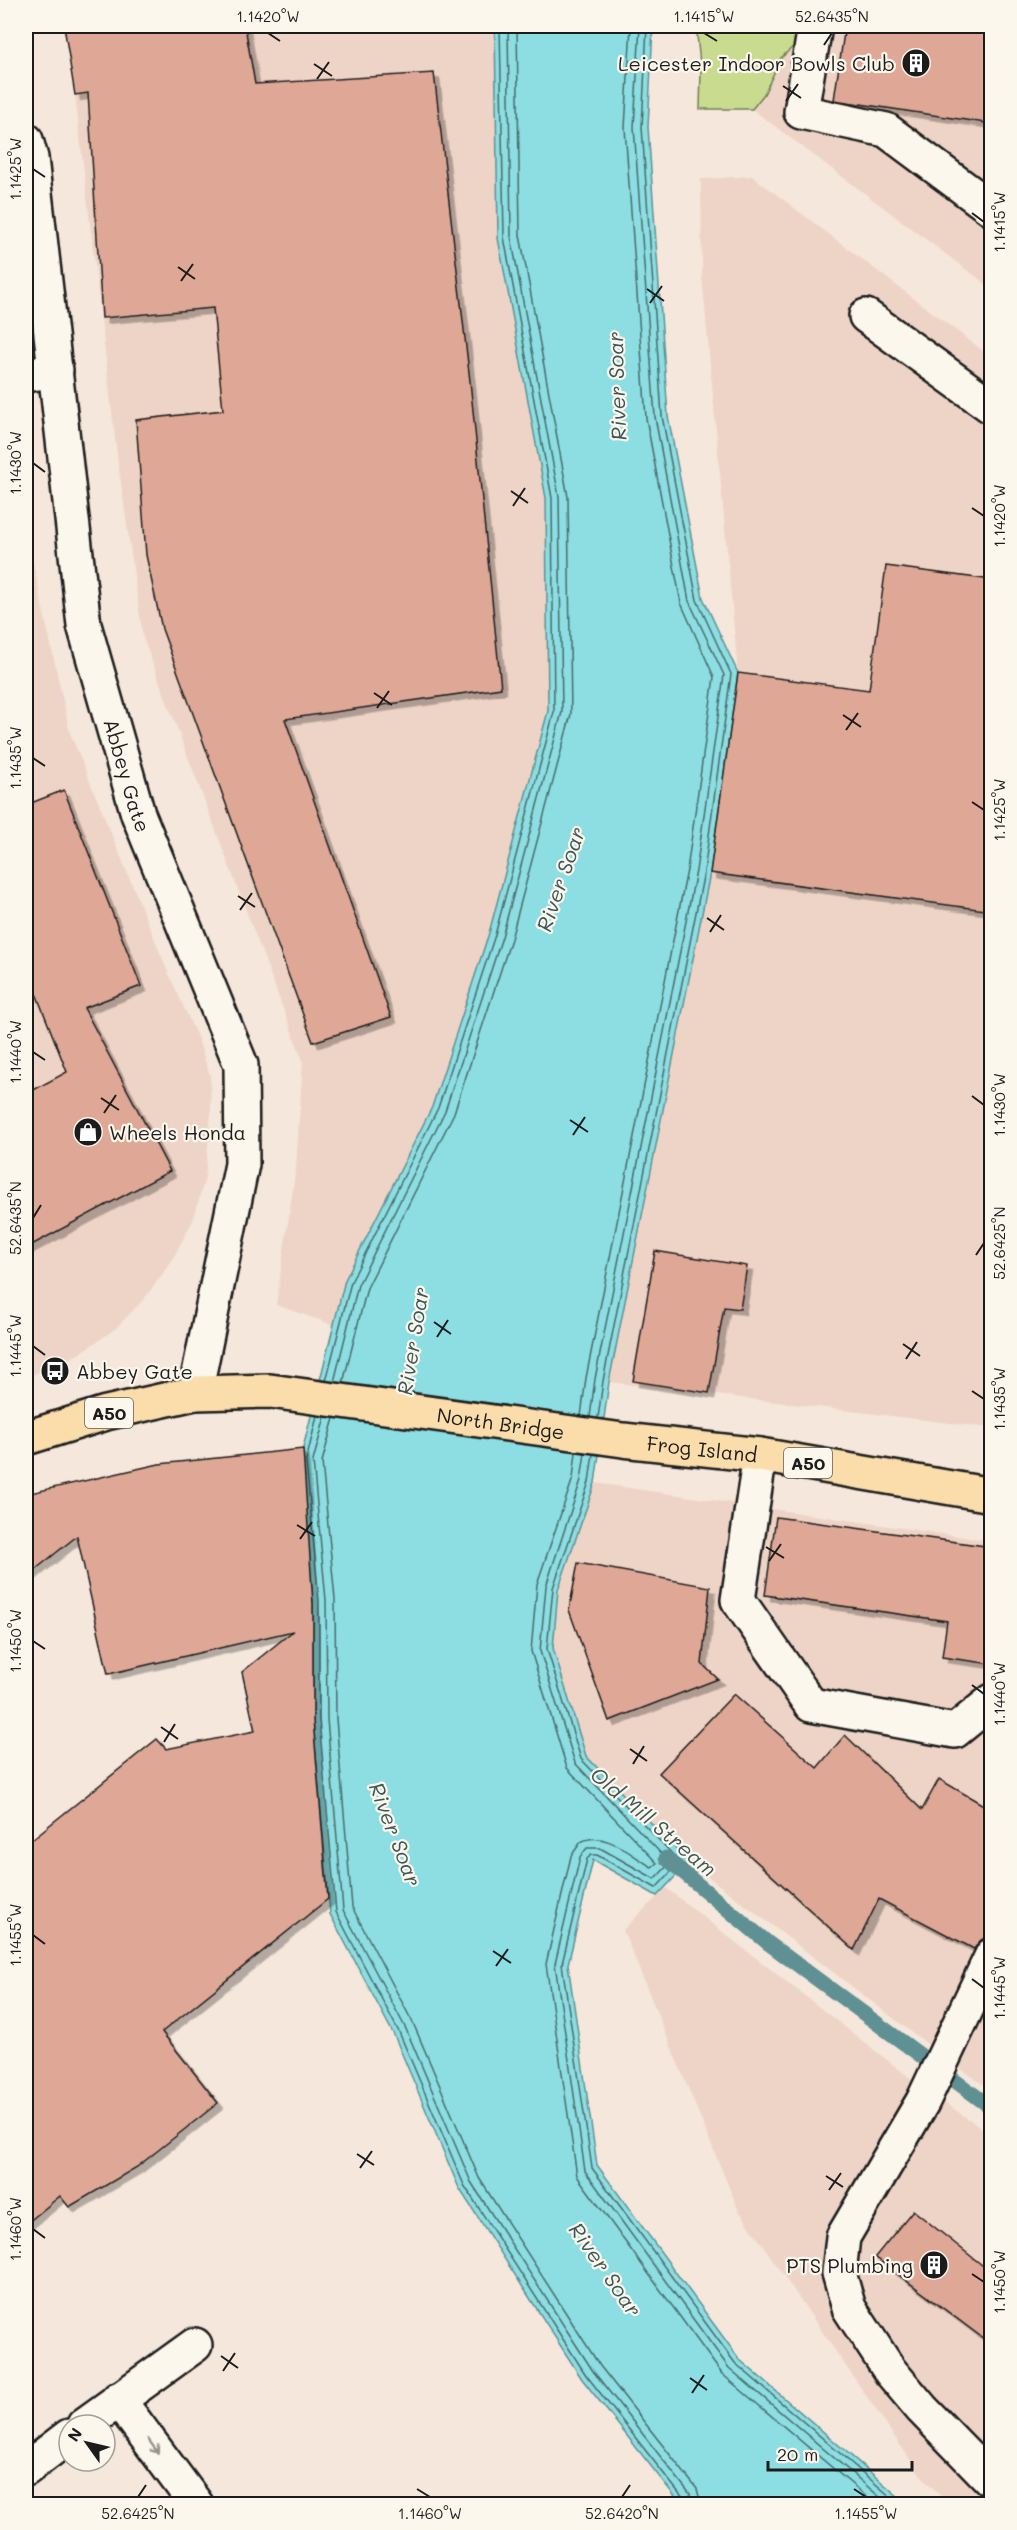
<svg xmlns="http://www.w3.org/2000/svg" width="1017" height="2530" viewBox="0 0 1017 2530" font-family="Mali,sans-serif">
	<defs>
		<filter id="shadow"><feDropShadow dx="5.5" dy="5.5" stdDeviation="0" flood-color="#0004"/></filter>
	</defs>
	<rect width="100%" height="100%" fill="#f5e7db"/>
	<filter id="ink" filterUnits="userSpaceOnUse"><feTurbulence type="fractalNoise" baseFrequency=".0167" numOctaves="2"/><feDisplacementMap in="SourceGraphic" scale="12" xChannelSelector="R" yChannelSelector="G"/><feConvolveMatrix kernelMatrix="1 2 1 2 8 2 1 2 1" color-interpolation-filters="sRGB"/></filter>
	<g filter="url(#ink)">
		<!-- built -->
		<path fill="#eed4c6" d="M 63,26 L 495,26 L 498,238 L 546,498 L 548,711 L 489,933 L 432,1107 L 345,1280 L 334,1325 L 276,1305 L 296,1167 L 303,1061 L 143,638 L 117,455 L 75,95 Z
			M 769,26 L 991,26 L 991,288 L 752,109 Z
			M 752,176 L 991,357 L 991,1428 L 609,1382 L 710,873 L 738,673 L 702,275 L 701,179 Z
			M 26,531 L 70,733 L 168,972 L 198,1039 L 210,1075 L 211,1113 L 205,1178 L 193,1220 L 171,1262 L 144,1299 L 115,1329 L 79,1354 L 26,1378 Z
			M 595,1483 L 991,1541 L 991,2090 L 943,2056 L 689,1862 L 586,1756 L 553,1648 L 558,1590 Z
			M 666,1888 L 927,2091 L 991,2134 L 991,2504 L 948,2504 L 920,2474 L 738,2209 L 623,1930 Z"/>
		<!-- green -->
		<path fill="#c9db8f" stroke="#727c56" stroke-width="1.5" d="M 696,26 L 798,26 L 795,45 L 781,58 L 764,94 L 752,109 L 700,109 L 701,72 Z"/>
		<!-- water -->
		<path fill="#8cdee2" stroke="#5f9093" stroke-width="1.5" d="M 495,26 L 653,26 L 648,127 L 668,416 L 703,598 L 738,673 L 710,873 L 609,1382 L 595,1483 L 558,1590 L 553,1648 L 586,1756 L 689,1862 L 657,1896 L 593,1860 L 568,1964 L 597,2165 L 740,2360 L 907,2504 L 681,2504 L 582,2379 L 459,2188 L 394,2035 L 330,1914 L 313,1720 L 313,1601 L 300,1460 L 345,1280 L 432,1107 L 489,933 L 548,711 L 546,498 L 498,238 Z"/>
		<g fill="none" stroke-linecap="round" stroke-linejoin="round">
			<!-- shore -->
			<path stroke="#496a6b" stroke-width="1.5" d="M 326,1381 L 351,1282 L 438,1108 L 495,935 L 554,712 L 552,498 L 504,237 L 500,26
				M 334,1382 L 358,1285 L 445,1111 L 502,937 L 562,712 L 559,497 L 511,236 L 508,26
				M 343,1383 L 367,1288 L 454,1113 L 511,939 L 571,714 L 568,497 L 520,235 L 517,26
				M 317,1416 L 306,1461 L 319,1600 L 319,1719 L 336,1912 L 399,2032 L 464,2185 L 586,2375 L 683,2498 L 685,2504
				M 581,1416 L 586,1378 L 687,870 L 714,677 L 681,603 L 646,418 L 625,128 L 631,26
				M 325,1417 L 313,1461 L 326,1600 L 327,1719 L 343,1910 L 406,2029 L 471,2182 L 593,2371 L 690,2494 L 692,2504
				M 590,1417 L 595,1379 L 696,871 L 724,675 L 689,601 L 655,417 L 634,127 L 640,26
				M 334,1418 L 322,1462 L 335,1599 L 336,1719 L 352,1907 L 414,2025 L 479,2178 L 600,2366 L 697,2489 L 701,2504
				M 598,1418 L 603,1381 L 704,872 L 731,674 L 697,600 L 662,416 L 642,127 L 647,26
				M 576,1452 L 573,1478 L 537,1584 L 531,1651 L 567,1768 L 657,1863 L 652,1867 C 632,1856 604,1829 581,1842 L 571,1856 L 546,1964 L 577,2176 L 722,2374 L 875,2504
				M 585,1453 L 581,1480 L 546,1586 L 540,1651 L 575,1763 L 670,1863 L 655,1879 L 600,1848 L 587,1848 L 580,1857 L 555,1964 L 585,2171 L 729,2368 L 888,2504
				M 593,1454 L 589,1482 L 553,1588 L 547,1649 L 581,1759 L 680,1862 L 656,1888 L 597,1855 L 591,1855 L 587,1859 L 562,1964 L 592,2168 L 735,2363 L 899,2504"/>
			<!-- stream -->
			<path stroke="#5f9093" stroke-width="15" d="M 666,1858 L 768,1943 L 992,2108"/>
		</g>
		<!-- building -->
		<path fill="#dfa896" stroke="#1c1c1c" stroke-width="1.5" filter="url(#shadow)" d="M 64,26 L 245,26 L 255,84 L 434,73 L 470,381 L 501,688 L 285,719 L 391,1017 L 313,1042 L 162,629 L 146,555 L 136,420 L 223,410 L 213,308 L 102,318 L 88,93 L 75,95 Z
			M 845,26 L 992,26 L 992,124 L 834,100 Z
			M 886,566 L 992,580 L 992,911 L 710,873 L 738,673 L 869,690 Z
			M 64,790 L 141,986 L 84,1008 L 170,1171 L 26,1248 L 26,1094 L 67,1072 L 26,968 L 26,805 Z
			M 655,1251 L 747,1266 L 740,1309 L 724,1307 L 709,1393 L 633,1381 Z
			M 303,1449 L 313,1604 L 313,1720 L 328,1899 L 162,2032 L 218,2103 L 137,2167 L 69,2207 L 60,2196 L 26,2224 L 26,1844 L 157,1739 L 166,1749 L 255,1731 L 242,1672 L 293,1631 L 108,1674 L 77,1536 L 26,1577 L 26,1494 L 159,1464 Z
			M 776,1517 L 992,1547 L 992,1664 L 942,1657 L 947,1621 L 765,1595 Z
			M 578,1563 L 710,1587 L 702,1664 L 718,1679 L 609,1721 L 569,1610 Z
			M 734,1694 L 817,1768 L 845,1735 L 922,1810 L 939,1779 L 992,1810 L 992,1927 L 986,1938 L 981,1940 L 974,1949 L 879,1899 L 854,1950 L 659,1773 Z
			M 913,2210 L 992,2273 L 992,2345 L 875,2257 Z"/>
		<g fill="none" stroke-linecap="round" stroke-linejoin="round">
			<!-- minor casing -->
			<g stroke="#1c1c1c" stroke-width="38">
				<g id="minor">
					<path d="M 815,26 L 801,112 L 886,130 L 992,209"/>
					<path id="s1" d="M 26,140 L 31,158 L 84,625 L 138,814 L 241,1065 L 242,1164 L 195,1393"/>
					<path d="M 866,316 L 992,407"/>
					<path d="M 26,375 L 56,370"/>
					<path d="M 760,1455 L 738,1600 L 811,1705 L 955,1731 L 992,1701"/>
					<path d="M 992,1955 L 923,2101 L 843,2237 L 839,2273 L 849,2308 L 890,2371 L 922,2409 L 992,2481"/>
					<path d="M 118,2399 L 196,2504"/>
					<path d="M 84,2425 L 195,2345"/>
					<path d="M 26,2469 L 69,2436"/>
				</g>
			</g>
			<!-- major casing -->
			<g stroke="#1c1c1c" stroke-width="38">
				<g id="major">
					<path id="s2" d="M 26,1438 L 106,1413 L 195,1393 L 270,1391 L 623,1440 L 760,1455 L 992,1495"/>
				</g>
			</g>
			<!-- minor -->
			<use href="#minor" stroke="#fbf7ec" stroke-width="33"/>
			<!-- major -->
			<use href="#major" stroke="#fbddab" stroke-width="33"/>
		</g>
		<!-- one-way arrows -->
		<defs><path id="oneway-shaft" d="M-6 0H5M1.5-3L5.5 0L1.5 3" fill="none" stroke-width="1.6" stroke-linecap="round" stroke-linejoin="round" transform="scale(1.5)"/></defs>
		<use stroke="#97948e" href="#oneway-shaft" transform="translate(153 2446) rotate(54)"/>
	</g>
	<!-- ticks -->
	<path fill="none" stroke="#1c1c1c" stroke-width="2" d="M 268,33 L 280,41M 704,33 L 717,41M 824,45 L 832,33M 314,64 L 332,76M 317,79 L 329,62M 783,86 L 801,98M 786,101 L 798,84M 33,169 L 45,177M 972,213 L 984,222M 178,267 L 195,279M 181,281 L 193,264M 647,289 L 664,301M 650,303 L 662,286M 33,463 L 45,472M 511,491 L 528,503M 513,506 L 525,488M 972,508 L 984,516M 374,693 L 392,705M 377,708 L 389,691M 843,715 L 861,727M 846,730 L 858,713M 33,758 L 45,766M 972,802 L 984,810M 238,896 L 255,907M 240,910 L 252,893M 707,918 L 724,930M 710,932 L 721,915M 33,1052 L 45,1060M 972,1096 L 984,1105M 101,1098 L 119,1110M 104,1113 L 116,1095M 570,1120 L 588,1132M 573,1135 L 585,1117M 33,1218 L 41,1205M 976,1255 L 984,1243M 434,1322 L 451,1334M 437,1337 L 448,1320M 903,1344 L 920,1356M 33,1346 L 45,1355M 906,1359 L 917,1342M 972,1391 L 984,1399M 297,1525 L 315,1536M 300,1539 L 312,1522M 766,1547 L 784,1558M 769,1561 L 781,1544M 33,1641 L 45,1649M 972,1685 L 984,1694M 161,1727 L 178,1739M 164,1742 L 175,1724M 630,1749 L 647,1761M 633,1764 L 644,1746M 33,1935 L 45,1944M 493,1951 L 511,1963M 496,1966 L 508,1949M 972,1979 L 984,1988M 357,2154 L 374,2165M 360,2168 L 372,2151M 826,2176 L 843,2187M 829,2190 L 841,2173M 33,2229 L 45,2238M 972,2274 L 984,2282M 221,2356 L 238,2368M 223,2371 L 235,2353M 690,2378 L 707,2390M 692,2393 L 704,2375M 417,2489 L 430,2497M 854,2489 L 866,2497M 138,2497 L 146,2485M 622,2497 L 630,2485"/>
	<!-- icons -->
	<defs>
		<g id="building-disc" transform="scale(1.5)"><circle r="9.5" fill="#1c1c1c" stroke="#fbf7ec"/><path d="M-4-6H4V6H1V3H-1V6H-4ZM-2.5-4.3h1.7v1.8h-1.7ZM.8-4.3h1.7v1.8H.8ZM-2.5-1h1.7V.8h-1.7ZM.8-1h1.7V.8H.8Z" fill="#fff"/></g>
		<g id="shop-disc" transform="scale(1.5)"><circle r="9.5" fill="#1c1c1c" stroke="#fbf7ec"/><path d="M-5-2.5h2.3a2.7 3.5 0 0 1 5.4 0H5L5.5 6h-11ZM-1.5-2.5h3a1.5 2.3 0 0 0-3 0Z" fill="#fff"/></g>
		<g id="bus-disc" transform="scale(1.5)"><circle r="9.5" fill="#1c1c1c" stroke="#fbf7ec"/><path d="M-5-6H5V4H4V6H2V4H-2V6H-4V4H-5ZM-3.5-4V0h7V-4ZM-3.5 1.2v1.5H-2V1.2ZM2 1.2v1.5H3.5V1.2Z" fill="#fff"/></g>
	</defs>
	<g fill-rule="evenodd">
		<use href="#building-disc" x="916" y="63"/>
		<use href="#shop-disc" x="88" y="1132"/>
		<use href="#bus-disc" x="55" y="1371"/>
		<use href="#building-disc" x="934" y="2265"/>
	</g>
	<g text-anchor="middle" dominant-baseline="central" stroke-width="4.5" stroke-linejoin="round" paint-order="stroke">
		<!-- shield labels -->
		<g fill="#fbf7ec" stroke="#5f5e5a" stroke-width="1.5">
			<rect x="85" y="1398" width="48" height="30" rx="4.5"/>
			<rect x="784" y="1448" width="48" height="30" rx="4.5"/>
		</g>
		<g font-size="18" font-weight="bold" fill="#1c1c1c">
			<text x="109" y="1413">A50</text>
			<text x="808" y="1463">A50</text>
		</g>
		<!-- poi labels -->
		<g font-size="20" fill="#1c1c1c" stroke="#fbf7ec" text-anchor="end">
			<text x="895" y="63">Leicester Indoor Bowls Club</text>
			<text x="109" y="1132" text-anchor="start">Wheels Honda</text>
			<text x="76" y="1371" text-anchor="start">Abbey Gate</text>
			<text x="913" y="2265">PTS Plumbing</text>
		</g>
		<!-- street labels -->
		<g font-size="20" fill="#1c1c1c" stroke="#fbf7ec">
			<text stroke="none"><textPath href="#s1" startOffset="645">Abbey Gate</textPath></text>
			<text stroke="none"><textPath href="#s2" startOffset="483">North Bridge</textPath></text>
			<text stroke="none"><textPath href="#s2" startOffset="686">Frog Island</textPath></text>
		</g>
		<!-- water labels -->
		<g font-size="21" font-style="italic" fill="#3e5657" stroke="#fbf7ec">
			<text transform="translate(616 386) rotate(-92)">River Soar</text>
			<text transform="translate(560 879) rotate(-71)">River Soar</text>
			<text transform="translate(412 1341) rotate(-81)">River Soar</text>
			<text transform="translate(654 1821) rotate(40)">Old Mill Stream</text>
			<text transform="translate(396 1834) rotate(69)">River Soar</text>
			<text transform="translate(606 2269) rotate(55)">River Soar</text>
		</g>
	</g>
	<!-- margin -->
	<rect width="1017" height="2530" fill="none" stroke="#fbf7ec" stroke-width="66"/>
	<!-- north arrow -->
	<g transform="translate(87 2443) rotate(304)"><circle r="28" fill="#fbf7ec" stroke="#a29f99" stroke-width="1.5"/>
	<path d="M0-4.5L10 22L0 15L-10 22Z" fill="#1c1c1c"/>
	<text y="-9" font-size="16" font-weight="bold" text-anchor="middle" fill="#1c1c1c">N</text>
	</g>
	<!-- scale -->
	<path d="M768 2461v9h144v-9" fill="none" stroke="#1c1c1c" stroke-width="3"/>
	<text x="777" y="2461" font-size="18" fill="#1c1c1c" stroke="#fbf7ec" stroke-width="4.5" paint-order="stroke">20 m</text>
	<rect x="33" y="33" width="951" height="2464" fill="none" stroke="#1c1c1c" stroke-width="2"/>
	<g font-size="15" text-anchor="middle" fill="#1c1c1c">
		<text x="268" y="22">1.1420°W</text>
		<text x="704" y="22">1.1415°W</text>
		<text x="832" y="22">52.6435°N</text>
		<text transform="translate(16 169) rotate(-90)" y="5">1.1425°W</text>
		<text transform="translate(1000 222) rotate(-90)" y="5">1.1415°W</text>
		<text transform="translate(16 463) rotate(-90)" y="5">1.1430°W</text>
		<text transform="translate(1000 516) rotate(-90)" y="5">1.1420°W</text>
		<text transform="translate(16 758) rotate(-90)" y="5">1.1435°W</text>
		<text transform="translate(1000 810) rotate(-90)" y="5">1.1425°W</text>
		<text transform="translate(16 1052) rotate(-90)" y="5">1.1440°W</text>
		<text transform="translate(1000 1105) rotate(-90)" y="5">1.1430°W</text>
		<text transform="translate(16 1218) rotate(-90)" y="5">52.6435°N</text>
		<text transform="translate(1000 1243) rotate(-90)" y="5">52.6425°N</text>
		<text transform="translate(16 1346) rotate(-90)" y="5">1.1445°W</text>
		<text transform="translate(1000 1399) rotate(-90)" y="5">1.1435°W</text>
		<text transform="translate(16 1641) rotate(-90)" y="5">1.1450°W</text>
		<text transform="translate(1000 1694) rotate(-90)" y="5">1.1440°W</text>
		<text transform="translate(16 1935) rotate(-90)" y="5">1.1455°W</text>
		<text transform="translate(1000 1988) rotate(-90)" y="5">1.1445°W</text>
		<text transform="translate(16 2229) rotate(-90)" y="5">1.1460°W</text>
		<text transform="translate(1000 2282) rotate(-90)" y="5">1.1450°W</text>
		<text x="138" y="2519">52.6425°N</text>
		<text x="430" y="2519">1.1460°W</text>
		<text x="622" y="2519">52.6420°N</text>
		<text x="866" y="2519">1.1455°W</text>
	</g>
</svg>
